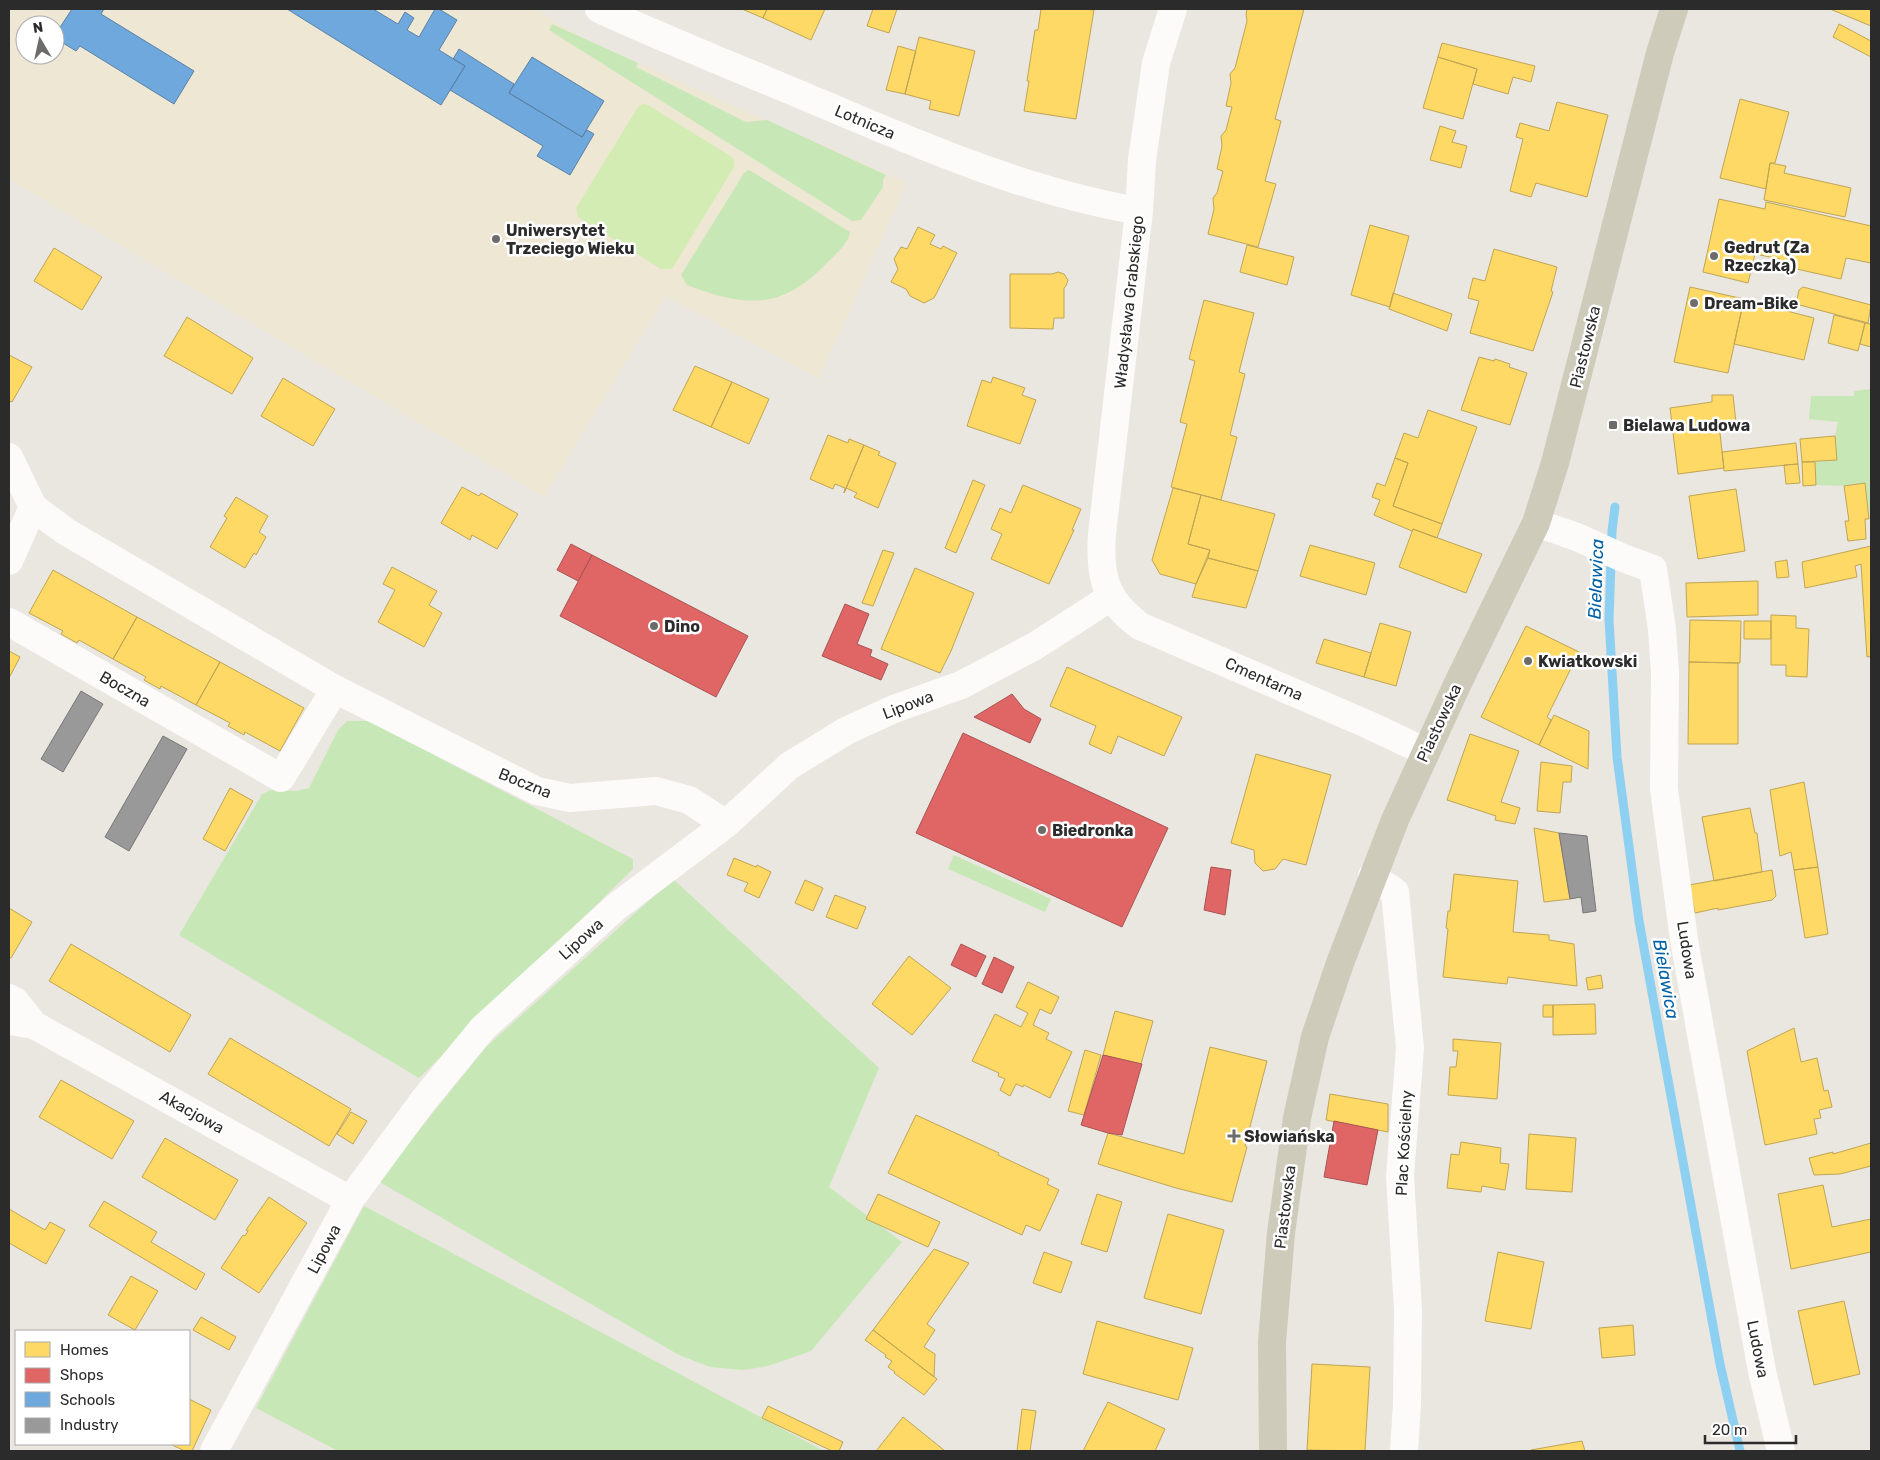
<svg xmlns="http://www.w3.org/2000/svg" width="1880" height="1460" viewBox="0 0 1880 1460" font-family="Rubik,sans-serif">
	<rect width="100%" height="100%" fill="#eae6e0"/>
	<!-- education -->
	<path fill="#eee7d4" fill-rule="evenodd" d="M 9,9 L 536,9 L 582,38 L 907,183 L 819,379 L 666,296 L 544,497 L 9,179 ZM 25,25 L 55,25 L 55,55 L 25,55 Z"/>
	<!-- green -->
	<path fill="#c7e8b6" d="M 552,24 L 638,63 L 636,67 L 746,122 L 767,120 L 886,175 L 883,180 L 883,187 L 861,220 L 852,221 L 549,30 Z
		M 748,170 L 751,171 L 850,232 C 849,243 835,255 827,263 C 781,311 745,307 687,285 L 681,275 L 744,173 Z
		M 1871,389 L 1871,521 L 1864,483 L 1844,486 L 1816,485 L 1815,462 L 1837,460 L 1835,436 L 1838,422 L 1809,419 L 1811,396 L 1854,396 L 1854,391 Z
		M 347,721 L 369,721 L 633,859 L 633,869 L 419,1078 L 179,935 L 262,794 L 271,790 L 296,791 L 309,788 L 338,730 Z
		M 954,855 L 1051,899 L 1045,912 L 948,869 Z
		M 673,879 L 879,1068 L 829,1187 L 902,1242 L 811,1351 L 768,1366 L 743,1370 L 710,1367 L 679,1355 L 378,1181 L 486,1047 Z
		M 364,1206 L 824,1451 L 338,1451 L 256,1408 Z"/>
	<!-- pitch -->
	<path fill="#d3ecb3" d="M 643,104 L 648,105 L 732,157 L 734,160 L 734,167 L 672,269 L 661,269 L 578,217 L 576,208 L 638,107 Z"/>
	<!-- homes -->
	<path fill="#ffd966" stroke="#bfa554" d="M 742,9 L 767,9 L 763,18 Z
		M 767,9 L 825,9 L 811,40 L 763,18 Z
		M 873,9 L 897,9 L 889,33 L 867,26 Z
		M 1041,9 L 1084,9 L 1094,10 L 1076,119 L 1024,111 L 1029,81 L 1027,81 L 1035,30 L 1038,30 Z
		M 1247,9 L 1304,9 L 1275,119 L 1281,121 L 1265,181 L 1276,184 L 1258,247 L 1208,234 L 1214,209 L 1213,198 L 1217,193 L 1223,171 L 1217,169 L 1222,146 L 1221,136 L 1226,130 L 1232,107 L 1226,106 L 1231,83 L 1230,74 L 1235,68 L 1247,21 L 1246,14 Z
		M 1830,9 L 1871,9 L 1871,26 Z
		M 1839,24 L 1871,41 L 1871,57 L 1833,37 Z
		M 919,37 L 975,51 L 959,116 L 929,109 L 931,101 L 905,94 Z
		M 1442,43 L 1535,66 L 1531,82 L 1513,77 L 1508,94 L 1473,84 L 1477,69 L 1438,57 Z
		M 898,46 L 916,51 L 905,94 L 886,90 Z
		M 1438,57 L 1477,69 L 1463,119 L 1423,108 Z
		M 1740,99 L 1789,112 L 1775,163 L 1770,163 L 1766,189 L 1720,178 Z
		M 1557,102 L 1608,115 L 1587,197 L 1536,183 L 1531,197 L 1510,191 L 1523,139 L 1516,137 L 1520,123 L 1549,131 Z
		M 1440,126 L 1456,131 L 1452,142 L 1467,146 L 1461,168 L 1430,160 Z
		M 1770,163 L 1786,166 L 1784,173 L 1851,188 L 1845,217 L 1764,200 Z
		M 1719,199 L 1765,209 L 1766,202 L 1871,226 L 1871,263 L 1846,258 L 1841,279 L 1779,265 L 1780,259 L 1755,254 L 1748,283 L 1703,272 Z
		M 1370,225 L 1409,236 L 1390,307 L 1351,295 Z
		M 918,227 L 935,235 L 930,244 L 941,249 L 943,246 L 957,253 L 934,298 L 924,303 L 910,296 L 906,289 L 891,282 L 898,269 L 894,259 L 901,247 L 907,249 Z
		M 1247,245 L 1294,257 L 1287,285 L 1240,272 Z
		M 54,248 L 102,277 L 82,310 L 34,281 Z
		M 1494,249 L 1557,267 L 1551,291 L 1553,292 L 1533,351 L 1470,333 L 1479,301 L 1468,298 L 1473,278 L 1485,281 Z
		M 1058,272 L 1064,274 L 1068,280 L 1066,286 L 1064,288 L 1064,318 L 1054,318 L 1053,329 L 1010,328 L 1010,274 L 1052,274 Z
		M 1690,287 L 1744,299 L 1728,373 L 1674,362 Z
		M 1803,287 L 1871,305 L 1868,323 L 1796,304 L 1799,290 Z
		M 1393,293 L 1452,314 L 1447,331 L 1389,309 Z
		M 1204,300 L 1254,313 L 1239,372 L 1245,374 L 1230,435 L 1237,437 L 1221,500 L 1171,487 L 1187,424 L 1180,422 L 1195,361 L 1189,359 Z
		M 1744,300 L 1814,318 L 1804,360 L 1734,344 Z
		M 1834,315 L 1865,323 L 1858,351 L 1828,343 Z
		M 187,317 L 253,358 L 232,394 L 164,356 Z
		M 1865,323 L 1871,324 L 1871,347 L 1860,344 Z
		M 9,355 L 32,367 L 12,402 L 9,401 Z
		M 1479,357 L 1494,361 L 1495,359 L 1510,364 L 1509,367 L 1527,373 L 1510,425 L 1461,410 Z
		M 695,366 L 732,382 L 711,427 L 673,410 Z
		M 993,377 L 1025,388 L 1022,395 L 1036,400 L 1020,444 L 967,426 L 982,380 L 991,383 Z
		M 283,378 L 335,409 L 313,446 L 261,416 Z
		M 732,382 L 769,399 L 749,444 L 711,427 Z
		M 1712,395 L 1733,395 L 1736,423 L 1719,425 L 1724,468 L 1678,474 L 1670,408 L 1712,402 Z
		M 1428,410 L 1477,427 L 1442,524 L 1393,506 L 1408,463 L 1395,458 L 1404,433 L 1418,438 Z
		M 828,435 L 848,443 L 849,439 L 864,445 L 844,493 L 845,488 L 835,484 L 833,489 L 810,479 Z
		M 1835,436 L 1837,460 L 1802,462 L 1800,439 Z
		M 1796,443 L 1798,464 L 1724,471 L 1722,452 Z
		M 864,445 L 880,452 L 878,455 L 896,463 L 878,508 L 854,497 L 857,493 L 846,488 L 844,493 Z
		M 1395,458 L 1408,463 L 1393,506 L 1442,524 L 1437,538 L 1413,529 L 1412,531 L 1374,515 L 1380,500 L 1372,497 L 1377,483 L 1385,486 Z
		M 1802,462 L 1815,462 L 1816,485 L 1803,486 Z
		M 1798,464 L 1800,483 L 1786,484 L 1784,465 Z
		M 973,480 L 985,485 L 956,553 L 945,548 Z
		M 1865,483 L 1869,519 L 1865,519 L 1866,539 L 1848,541 L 1845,521 L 1849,521 L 1844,486 Z
		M 1023,485 L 1081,509 L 1072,530 L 1074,530 L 1049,584 L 991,559 L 1002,534 L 991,529 L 1000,508 L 1011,513 Z
		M 462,487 L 479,496 L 481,493 L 518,514 L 497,549 L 472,535 L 470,540 L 441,523 Z
		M 1173,488 L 1201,495 L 1188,544 L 1210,550 L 1196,584 L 1160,574 L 1152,560 Z
		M 1736,489 L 1745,551 L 1698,559 L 1689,496 Z
		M 1201,495 L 1275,514 L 1258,571 L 1208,558 L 1210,550 L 1188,544 Z
		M 236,497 L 268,516 L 259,532 L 266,537 L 256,555 L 254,553 L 245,568 L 210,547 L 227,518 L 224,516 Z
		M 1413,529 L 1482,554 L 1466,593 L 1399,567 Z
		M 1310,545 L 1375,563 L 1366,595 L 1300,576 Z
		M 1871,546 L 1871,656 L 1867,657 L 1861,564 L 1855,566 L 1857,577 L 1805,588 L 1802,562 Z
		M 883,550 L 894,553 L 873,606 L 862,603 Z
		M 1208,558 L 1258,571 L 1246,608 L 1192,597 L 1196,584 Z
		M 1787,560 L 1789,577 L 1777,578 L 1775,562 Z
		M 392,567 L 437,591 L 429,605 L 442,613 L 424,647 L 378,622 L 395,590 L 383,584 Z
		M 915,568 L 974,593 L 951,651 L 940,673 L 881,649 Z
		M 53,570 L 137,617 L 113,659 L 79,640 L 77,643 L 61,634 L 63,631 L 29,613 Z
		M 1758,581 L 1758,615 L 1687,617 L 1686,583 Z
		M 1771,615 L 1796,616 L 1796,628 L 1809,629 L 1807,677 L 1786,676 L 1786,665 L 1771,665 Z
		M 137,617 L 220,662 L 196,705 L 161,686 L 160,689 L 144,680 L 146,677 L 113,659 Z
		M 1690,620 L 1741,621 L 1740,663 L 1689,662 Z
		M 1744,621 L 1771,621 L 1771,639 L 1744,639 Z
		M 1380,623 L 1411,632 L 1396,686 L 1364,677 Z
		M 1526,626 L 1579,652 L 1547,717 L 1551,720 L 1539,745 L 1481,717 Z
		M 1324,639 L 1371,653 L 1364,677 L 1316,663 Z
		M 9,651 L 20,657 L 9,678 Z
		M 220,662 L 304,708 L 280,751 L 245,732 L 244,735 L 228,726 L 230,723 L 196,705 Z
		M 1689,662 L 1738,663 L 1738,744 L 1688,744 Z
		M 1067,667 L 1182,717 L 1164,756 L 1118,736 L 1111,754 L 1089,744 L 1096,726 L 1050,706 Z
		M 1554,715 L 1589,731 L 1588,769 L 1539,745 Z
		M 1470,734 L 1519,751 L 1501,802 L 1520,808 L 1515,824 L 1495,820 L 1496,816 L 1447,800 Z
		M 1256,754 L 1331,775 L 1306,865 L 1283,859 L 1275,869 L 1263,871 L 1255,863 L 1254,850 L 1231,843 Z
		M 1541,762 L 1572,766 L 1571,782 L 1563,782 L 1560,813 L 1537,811 Z
		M 1804,782 L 1818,867 L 1794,870 L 1791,852 L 1780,856 L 1770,790 Z
		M 230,788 L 253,801 L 225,851 L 203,839 Z
		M 1750,808 L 1755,833 L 1757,833 L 1762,872 L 1714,881 L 1702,817 Z
		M 1534,828 L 1559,833 L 1570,899 L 1544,902 Z
		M 734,858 L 756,867 L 757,865 L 771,872 L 759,898 L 744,891 L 748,883 L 727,875 Z
		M 1818,867 L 1828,934 L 1805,938 L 1794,870 Z
		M 1772,870 L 1776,896 L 1772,900 L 1718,910 L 1718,908 L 1695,913 L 1689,885 Z
		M 1454,874 L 1518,881 L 1513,932 L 1549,935 L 1549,940 L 1574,944 L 1577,986 L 1508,977 L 1507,984 L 1443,977 L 1448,929 L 1446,928 L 1448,911 L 1450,911 Z
		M 805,880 L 823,888 L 813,911 L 795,903 Z
		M 835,895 L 866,907 L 857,929 L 826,917 Z
		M 9,908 L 32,922 L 11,958 L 9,957 Z
		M 71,944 L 191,1015 L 170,1052 L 49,981 Z
		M 909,956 L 951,988 L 912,1035 L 872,1004 Z
		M 1601,975 L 1603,988 L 1588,990 L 1586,978 Z
		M 1028,982 L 1059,997 L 1051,1014 L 1040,1009 L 1033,1025 L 1049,1033 L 1046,1039 L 1072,1052 L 1050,1098 L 1024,1085 L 1023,1087 L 1016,1084 L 1010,1096 L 1000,1090 L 1005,1079 L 998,1076 L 999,1073 L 972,1061 L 995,1014 L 1021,1027 L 1028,1013 L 1016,1007 Z
		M 1595,1004 L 1596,1034 L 1553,1035 L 1553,1005 Z
		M 1543,1005 L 1553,1005 L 1553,1017 L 1543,1017 Z
		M 1115,1011 L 1153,1021 L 1141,1064 L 1103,1055 Z
		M 1794,1028 L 1801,1062 L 1817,1058 L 1824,1091 L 1828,1090 L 1832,1107 L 1819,1110 L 1821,1118 L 1814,1119 L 1817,1134 L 1765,1145 L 1747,1051 Z
		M 230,1038 L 351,1109 L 329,1146 L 208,1074 Z
		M 1453,1039 L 1501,1043 L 1497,1099 L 1448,1095 L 1450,1067 L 1456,1067 L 1458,1051 L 1453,1051 Z
		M 1210,1047 L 1267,1061 L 1245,1146 L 1247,1147 L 1232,1202 L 1176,1188 L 1098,1164 L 1108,1133 L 1184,1154 Z
		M 1085,1050 L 1101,1055 L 1084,1115 L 1068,1111 Z
		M 61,1080 L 134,1121 L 112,1159 L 39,1117 Z
		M 1330,1094 L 1388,1104 L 1388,1132 L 1326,1120 Z
		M 351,1112 L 367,1121 L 353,1144 L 337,1134 Z
		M 916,1115 L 999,1153 L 998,1155 L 1049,1179 L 1047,1184 L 1059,1190 L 1040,1231 L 1026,1225 L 1022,1235 L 888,1173 Z
		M 1529,1134 L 1576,1138 L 1572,1192 L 1526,1189 Z
		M 165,1138 L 238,1180 L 215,1220 L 142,1177 Z
		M 1461,1142 L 1501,1148 L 1500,1163 L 1509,1164 L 1505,1190 L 1482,1186 L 1481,1192 L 1447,1188 L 1451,1154 L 1459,1155 Z
		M 1871,1143 L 1871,1166 L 1840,1174 L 1814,1175 L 1809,1158 L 1833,1152 L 1833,1154 Z
		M 1823,1185 L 1832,1227 L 1871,1219 L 1871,1252 L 1791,1269 L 1778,1194 Z
		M 878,1194 L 940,1222 L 928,1247 L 866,1219 Z
		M 1097,1194 L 1122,1202 L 1107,1252 L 1081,1244 Z
		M 269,1197 L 307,1223 L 259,1293 L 221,1268 L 243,1235 L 245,1236 L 248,1231 L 246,1230 Z
		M 104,1201 L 157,1232 L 151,1242 L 205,1274 L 196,1290 L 89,1226 Z
		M 9,1209 L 45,1230 L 50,1222 L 65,1230 L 46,1264 L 9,1243 Z
		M 1168,1214 L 1224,1230 L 1201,1314 L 1144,1298 Z
		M 934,1249 L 969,1263 L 927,1324 L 935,1330 L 924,1347 L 935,1354 L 934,1377 L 873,1330 Z
		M 1044,1252 L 1072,1262 L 1061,1293 L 1033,1283 Z
		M 1498,1252 L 1544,1262 L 1531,1329 L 1485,1321 Z
		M 131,1276 L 158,1291 L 135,1330 L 108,1315 Z
		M 1844,1301 L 1860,1374 L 1814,1385 L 1798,1311 Z
		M 201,1317 L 236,1337 L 229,1350 L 193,1330 Z
		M 1097,1321 L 1193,1348 L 1178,1400 L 1083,1374 Z
		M 1633,1325 L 1635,1355 L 1602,1358 L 1599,1328 Z
		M 873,1330 L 937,1379 L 924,1395 L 894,1373 L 895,1372 L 888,1367 L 892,1361 L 885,1357 L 886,1355 L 865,1340 Z
		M 1312,1364 L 1370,1367 L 1365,1451 L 1307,1450 Z
		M 189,1399 L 211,1410 L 192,1451 L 185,1451 L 170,1444 L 189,1444 Z
		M 1108,1402 L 1165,1429 L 1155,1451 L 1083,1451 Z
		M 768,1406 L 843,1442 L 839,1451 L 832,1451 L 762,1418 Z
		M 1022,1409 L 1036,1411 L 1030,1451 L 1017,1451 Z
		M 903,1417 L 945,1451 L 876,1451 Z
		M 1582,1441 L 1585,1451 L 1532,1451 L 1531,1450 Z"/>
	<!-- shops -->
	<path fill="#e06666" stroke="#aa5454" d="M 571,544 L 592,555 L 578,581 L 557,570 Z
		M 592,555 L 748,636 L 716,697 L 560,616 Z
		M 845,604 L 869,614 L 857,644 L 872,650 L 870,656 L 888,664 L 881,680 L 822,656 Z
		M 1012,694 L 1024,709 L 1041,719 L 1030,743 L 974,717 Z
		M 963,733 L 1168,828 L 1122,927 L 916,833 Z
		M 1211,867 L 1231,870 L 1225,915 L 1204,910 Z
		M 961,944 L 986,956 L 976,977 L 951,965 Z
		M 994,957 L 1014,967 L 1002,993 L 982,984 Z
		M 1103,1055 L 1142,1064 L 1122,1135 L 1108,1133 L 1081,1125 Z
		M 1334,1121 L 1378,1130 L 1367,1185 L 1324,1177 Z"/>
	<!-- schools -->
	<path fill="#6fa8dc" stroke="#5b82a7" d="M 72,9 L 104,9 L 101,14 L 194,71 L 174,104 L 80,46 L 76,51 L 55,38 L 55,35 Z
		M 287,9 L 373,9 L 398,24 L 405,12 L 414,18 L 407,30 L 419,37 L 435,9 L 439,9 L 457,20 L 439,50 L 465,66 L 441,105 Z
		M 459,49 L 514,84 L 509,93 L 582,137 L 587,130 L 594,134 L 570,175 L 537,156 L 543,146 L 450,90 L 465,66 L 453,59 Z
		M 532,57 L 604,101 L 582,137 L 509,93 Z"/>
	<!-- industry -->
	<path fill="#999" stroke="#787878" d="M 81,691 L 103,704 L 63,772 L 41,759 Z
		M 163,736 L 187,749 L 129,851 L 105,837 Z
		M 1559,833 L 1587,836 L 1596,911 L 1583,913 L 1581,897 L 1570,899 Z"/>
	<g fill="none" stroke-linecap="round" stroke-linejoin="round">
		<!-- stream -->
		<path stroke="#8ed0f2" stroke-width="9" d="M 1615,507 L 1612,531 L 1609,620 L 1617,757 L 1639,921 L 1720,1364 L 1740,1451"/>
		<!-- minor -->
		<path stroke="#fcfbfa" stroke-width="28" d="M 599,9 C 671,42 745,71 818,102 C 922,146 1027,192 1139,211
			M 1173,9 L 1156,63 L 1142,160 L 1139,211 L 1102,534 C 1099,577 1105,600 1140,626 L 1369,725 L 1426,752
			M 9,457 L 33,507 L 65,531 L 335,689 L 537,791 L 570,798 L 656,791 L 689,800 L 726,824
			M 1536,523 L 1577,537 L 1623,558 L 1653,569 L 1662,629 L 1665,672 L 1664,789 L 1684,940 L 1762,1371 L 1781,1451
			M 9,561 L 33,507
			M 9,622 L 281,778 L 335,689
			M 1372,876 L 1395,892 L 1410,1048 L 1400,1176 L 1408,1310 L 1407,1404 L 1404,1451
			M 9,998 L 15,1001 L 34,1025
			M 9,1021 L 34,1025 L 350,1200
			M 214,1451 L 350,1200 L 423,1101 L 483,1028 L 616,907 L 726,824 L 789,766 L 846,731 L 894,709 L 961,685 L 1035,646 L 1111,597"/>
		<!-- major -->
		<path stroke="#cecbbb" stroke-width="28" d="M 1273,1451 L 1272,1342 L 1281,1233 L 1297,1118 L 1315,1037 L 1340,963 L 1395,820 L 1457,685 L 1536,523 L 1555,463 L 1660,53 L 1674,9"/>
	</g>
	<!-- markers -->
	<g fill="#6e6c6a" stroke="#fff" stroke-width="2">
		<circle cx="496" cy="239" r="5"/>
		<circle cx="1714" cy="256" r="5"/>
		<circle cx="1694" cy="303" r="5"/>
		<rect x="1608" y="420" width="10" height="10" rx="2.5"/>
		<circle cx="654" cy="626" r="5"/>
		<circle cx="1528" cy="661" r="5"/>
		<circle cx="1042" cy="830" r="5"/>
		<path d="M1231.5 1128.5h5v5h5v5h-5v5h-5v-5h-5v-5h5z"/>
	</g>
	<g text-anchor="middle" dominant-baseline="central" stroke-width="5" stroke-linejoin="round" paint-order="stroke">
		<!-- street labels -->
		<g font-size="16" fill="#2b2b2b" stroke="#fff">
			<text transform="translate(865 122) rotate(23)">Lotnicza</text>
			<text transform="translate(1129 302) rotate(-84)">Władysława Grabskiego</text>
			<text transform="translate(1585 347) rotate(-76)">Piastowska</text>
			<text transform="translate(1264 679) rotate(24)">Cmentarna</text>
			<text transform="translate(125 689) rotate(30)">Boczna</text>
			<text transform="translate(908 705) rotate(-21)">Lipowa</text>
			<text transform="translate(1439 723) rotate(-65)">Piastowska</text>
			<text transform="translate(525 783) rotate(22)">Boczna</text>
			<text transform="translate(581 939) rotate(-42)">Lipowa</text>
			<text transform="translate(1687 950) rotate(81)">Ludowa</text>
			<text transform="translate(192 1112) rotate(29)">Akacjowa</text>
			<text transform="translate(1404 1143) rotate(-87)">Plac Kościelny</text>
			<text transform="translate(1285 1207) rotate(-83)">Piastowska</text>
			<text transform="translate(324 1249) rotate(-62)">Lipowa</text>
			<text transform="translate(1758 1349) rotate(79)">Ludowa</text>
		</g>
		<!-- poi labels -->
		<g font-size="16" font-weight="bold" fill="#2b2b2b" stroke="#fff" text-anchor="start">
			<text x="506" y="230">Uniwersytet<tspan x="506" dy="18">Trzeciego Wieku</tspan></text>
			<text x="1724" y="247">Gedrut (Za<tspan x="1724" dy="18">Rzeczką)</tspan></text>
			<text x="1704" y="303">Dream-Bike</text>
			<text x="1623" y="425">Bielawa Ludowa</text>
			<text x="664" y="626">Dino</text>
			<text x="1538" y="661">Kwiatkowski</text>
			<text x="1052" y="830">Biedronka</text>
			<text x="1244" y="1136">Słowiańska</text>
		</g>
		<!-- water labels -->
		<g font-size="18" font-style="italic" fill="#0262a8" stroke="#fff">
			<text transform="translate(1596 579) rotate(-88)">Bielawica</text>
			<text transform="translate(1666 979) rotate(80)">Bielawica</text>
		</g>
	</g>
	<!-- border -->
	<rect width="1880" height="1460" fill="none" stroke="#2b2b2b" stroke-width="20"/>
	<!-- legend -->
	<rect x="15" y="1330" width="175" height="115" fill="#ffffff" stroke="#aaaaaa"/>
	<rect x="25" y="1342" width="25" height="15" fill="#ffd966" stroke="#aaaaaa"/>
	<text x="60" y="1355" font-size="15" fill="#2b2b2b">Homes</text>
	<rect x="25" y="1368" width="25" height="15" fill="#e06666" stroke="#aaaaaa"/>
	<text x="60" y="1380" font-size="15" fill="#2b2b2b">Shops</text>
	<rect x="25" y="1392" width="25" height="15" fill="#6fa8dc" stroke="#aaaaaa"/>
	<text x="60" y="1405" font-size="15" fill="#2b2b2b">Schools</text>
	<rect x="25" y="1418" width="25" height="15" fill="#999999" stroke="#aaaaaa"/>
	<text x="60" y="1430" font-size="15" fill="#2b2b2b">Industry</text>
	<!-- north arrow -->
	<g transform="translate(40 40) rotate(351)"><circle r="24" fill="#ffffff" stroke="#aaaaaa"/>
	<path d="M0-4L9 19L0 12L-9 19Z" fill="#6e6c6a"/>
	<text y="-8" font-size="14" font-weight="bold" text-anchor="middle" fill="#2b2b2b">N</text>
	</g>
	<!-- scale -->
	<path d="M1705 1435v8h91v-8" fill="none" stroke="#2b2b2b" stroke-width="2.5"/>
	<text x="1712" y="1435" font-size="15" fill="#2b2b2b" stroke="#ffffff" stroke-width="4" paint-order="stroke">20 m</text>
</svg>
